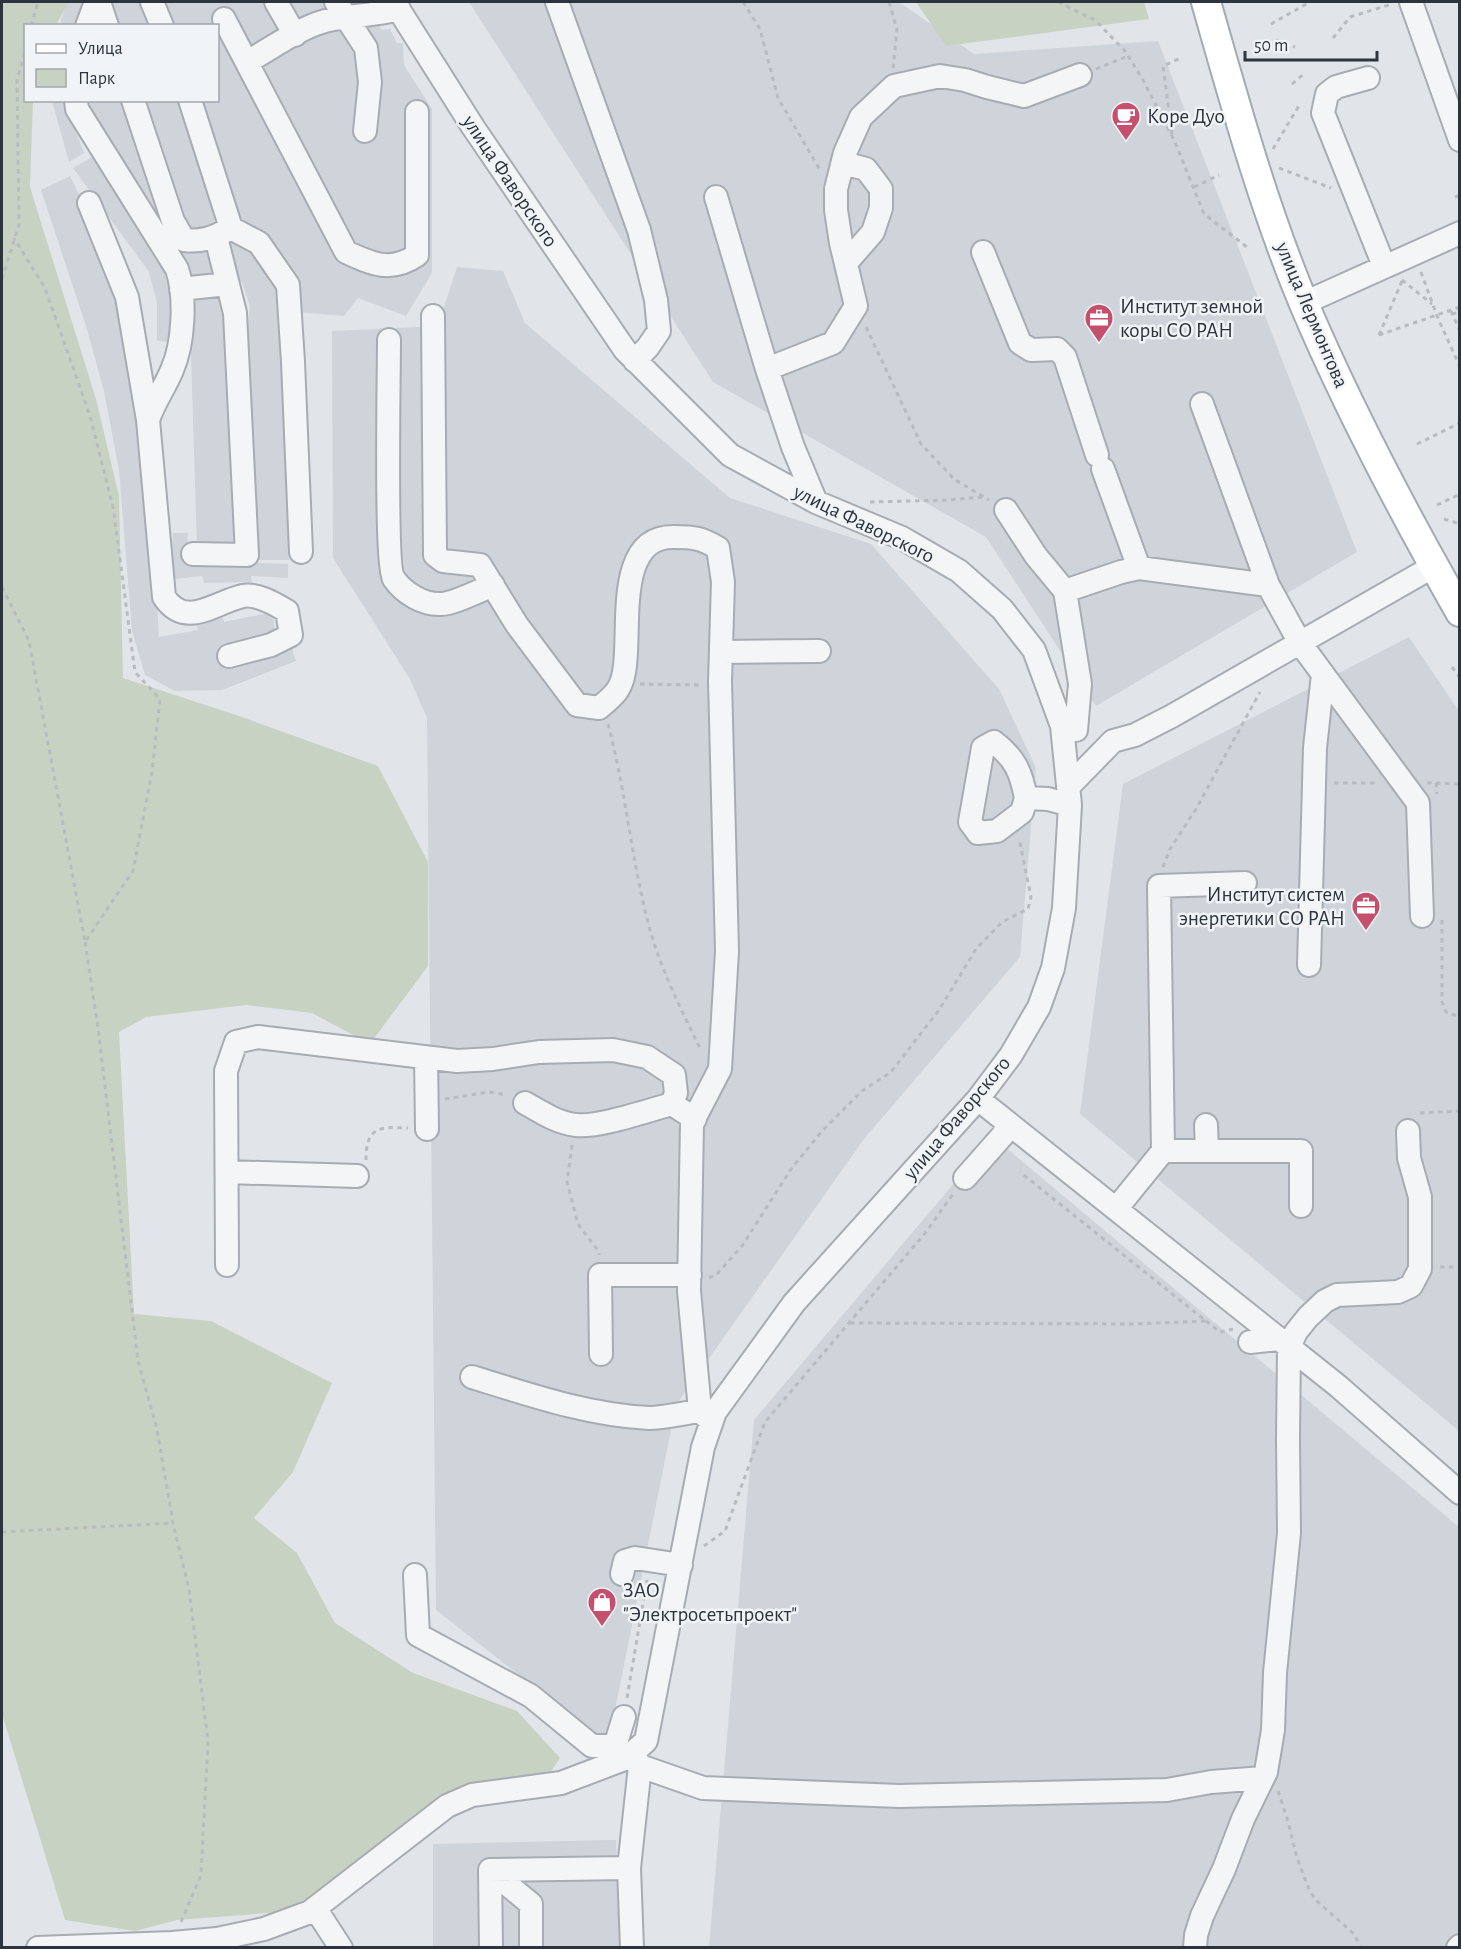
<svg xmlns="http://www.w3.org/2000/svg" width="1461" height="1949" viewBox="0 0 1461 1949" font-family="'Alegreya Sans',sans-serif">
	<rect width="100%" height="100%" fill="#e1e5e9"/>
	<!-- built -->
	<path fill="#cfd4da" d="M 67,2 L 88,2 L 80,25 L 59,26 Z
		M 90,2 L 364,2 L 382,30 L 390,29 L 397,43 L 403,43 L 404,65 L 432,109 L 432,273 L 406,316 L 358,298 L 344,316 L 296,312 L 281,301 L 280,326 L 289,560 L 257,560 L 248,328 L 250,306 L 242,282 L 175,287 L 175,342 L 157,341 L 157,303 L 149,272 L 73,168 L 92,157 L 73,118 L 70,101 L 218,100 L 218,26 L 81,25 Z
		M 469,2 L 899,2 L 974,54 L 1158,41 L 1357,552 L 1096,706 L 986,537 L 713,382 Z
		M 52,101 L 64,101 L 84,153 L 69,162 Z
		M 70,176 L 88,213 L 117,297 L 132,368 L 153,544 L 159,637 L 198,630 L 196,622 L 221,612 L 224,622 L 273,612 L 275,637 L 290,642 L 296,661 L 222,690 L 175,691 L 145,675 L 132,631 L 119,470 L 104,391 L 86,326 L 41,190 Z
		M 457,267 L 503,271 L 525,323 L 730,498 L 871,544 L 999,689 L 1036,768 L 1020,957 L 864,1139 L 676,1405 L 608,1745 L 436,1610 L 427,718 L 410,679 L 333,558 L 332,331 L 438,326 Z
		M 224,289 L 234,549 L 197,547 L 189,291 Z
		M 173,533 L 188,533 L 186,560 L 288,564 L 288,578 L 251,576 L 252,582 L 204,583 L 202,576 L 175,579 L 172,563 Z
		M 1409,637 L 1459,711 L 1459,1431 L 1080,1114 L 1123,784 Z
		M 993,1137 L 1459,1527 L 1459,1947 L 709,1948 L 754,1420 Z
		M 616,1840 L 620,1947 L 433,1948 L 433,1844 Z"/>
	<!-- green -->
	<path fill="#c8d2c3" d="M 2,2 L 69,2 L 56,25 L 26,26 L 26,100 L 33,101 L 30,187 L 96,399 L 119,496 L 123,678 L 239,716 L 378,766 L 428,862 L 428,966 L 370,1044 L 312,1013 L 246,1005 L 146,1017 L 119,1032 L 134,1314 L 211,1321 L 332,1383 L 293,1472 L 254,1518 L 297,1553 L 335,1623 L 413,1673 L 517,1711 L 560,1758 L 540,1788 L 441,1794 L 339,1881 L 281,1912 L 177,1920 L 135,1931 L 65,1920 L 2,1714 Z
		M 916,2 L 1144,2 L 1149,19 L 946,46 Z"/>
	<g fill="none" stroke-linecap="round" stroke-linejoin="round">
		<!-- minor casing -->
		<g stroke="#a7acb3" stroke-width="26">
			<path id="minor" d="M 99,2 L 107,26
				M 152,2 L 162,26
				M 276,2 L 295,35
				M 336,2 L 366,48 L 370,82 L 365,131
				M 557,2 L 639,230 L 656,300 L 659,331 L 648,347 L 635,361
				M 1411,2 L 1460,140
				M 224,19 L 346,252 C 372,264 391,273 417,255 L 417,112
				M 87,26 L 96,2
				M 247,62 C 274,47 304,24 334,19 C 356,15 378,15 399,9
				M 1368,78 L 1336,87 L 1327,94 L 1323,113 L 1384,266
				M 76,100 L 77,109 L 177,269 C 186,296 184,343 172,370 C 165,387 154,402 148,420 L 164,597 C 186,630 215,602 243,596 C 257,593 275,604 287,611 L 291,635 L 271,645 L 229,656
				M 133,100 L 173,221 L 184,240 C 201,242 214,238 229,229
				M 190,100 L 231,228 L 259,243 L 288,285 L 293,362 L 301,552
				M 843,163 L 866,169 L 881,189 L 881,208 L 873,232 L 846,263
				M 716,197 L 767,369 L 793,447 L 816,502
				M 89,203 L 127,297 L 148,420
				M 983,252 L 1020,343 L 1031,350 L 1057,349 L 1065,357 L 1097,455
				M 181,289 L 227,284
				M 1304,303 L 1460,233
				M 433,316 L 435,555 L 443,561 L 480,565 L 517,625 L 577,705 L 599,708 C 612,697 621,691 624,672 C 632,632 613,536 674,537 C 694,537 701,538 718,548 L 723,582 L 720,681 L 727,951 L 720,1069 L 692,1123 L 689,1291 L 700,1411 L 711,1421
				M 389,340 C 389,371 385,566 394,579 C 404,593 423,605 441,604 C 453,604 481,590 493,585
				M 767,369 L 833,343 L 856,306 L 841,243 L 836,210 L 836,189 L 845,153 L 861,117 L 894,86 L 940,76 L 965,80 L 987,87 L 1024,96 L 1080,75
				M 1202,404 L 1268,585 L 1300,643 L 1418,803 L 1422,916
				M 1103,469 L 1139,568
				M 1006,510 L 1036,556 L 1065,591 L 1080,684 L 1076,730
				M 193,554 L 247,555 L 235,313 L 216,237
				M 1065,591 L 1121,572 L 1139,568 L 1268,585
				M 721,652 L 819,651
				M 1068,787 L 1113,741 L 1135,735 L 1172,716 L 1434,566
				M 1026,798 C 1021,772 1015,758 994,742 L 983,748 L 970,822 L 978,833 L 997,831 L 1022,812 L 1026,798 L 1048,799 L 1070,805
				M 1309,965 L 1315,748 L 1323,674
				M 426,1057 L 427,1129
				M 978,1099 L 1338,1386 L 1460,1493
				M 525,1103 C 541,1112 557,1123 576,1125 C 598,1128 649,1110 672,1104
				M 1206,1125 L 1207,1151
				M 1163,1151 L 1301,1151 L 1301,1206
				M 227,1172 L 357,1176
				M 965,1178 L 1003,1135 L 1008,1123
				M 1116,1209 L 1163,1151 L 1159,886 L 1245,883
				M 227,1265 L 226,1071 L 236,1042 L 258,1037 L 457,1061 L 493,1059 L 539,1052 L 613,1050 L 647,1057 L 674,1075 L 676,1093 L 672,1104 L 695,1119
				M 1250,1342 L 1280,1339
				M 601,1354 L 600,1275 L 690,1275
				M 472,1377 C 530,1395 588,1415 649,1418 C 665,1418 683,1413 700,1411
				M 622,1574 L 625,1561 L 635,1558 L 681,1565
				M 415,1575 L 418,1635 L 531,1696 L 592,1746 L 615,1746 L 627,1758
				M 615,1746 L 624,1717
				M 640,1766 L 703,1788 L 899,1796 L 1167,1790 L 1211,1782 L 1263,1778
				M 490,1870 L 531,1904 L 531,1948
				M 315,1908 L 341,1948
				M 38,1948 L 172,1943 L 217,1939 L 264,1929 L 310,1912 L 447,1806 L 472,1795 L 561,1783 L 627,1758 L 646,1741 L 703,1447 L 715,1412 L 794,1303 L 978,1099 L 1011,1055 L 1039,1007 L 1053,968 L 1064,908 L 1070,805 L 1062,726 L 1034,650 L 1002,609 L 959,571 L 902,538 L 816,502 L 730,455 L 625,350 L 473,127 L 394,2
				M 491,1948 L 490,1870 L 629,1868
				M 632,1948 L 629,1868 L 640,1766 L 634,1755
				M 1195,1948 L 1196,1935 L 1202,1916 L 1224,1869 L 1243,1819 L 1266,1772 L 1273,1730 L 1275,1673 L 1289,1533 L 1288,1439 L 1289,1347 L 1296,1332 L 1308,1317 L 1325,1301 L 1337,1295 L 1398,1292 L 1411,1286 L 1420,1269 L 1420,1197 L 1409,1158 L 1408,1131
				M 1458,1948 L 1460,1946"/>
		</g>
		<!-- major casing -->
		<g stroke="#a1abb4" stroke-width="32">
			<path id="major" d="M 1206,2 C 1235,103 1263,206 1304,304 C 1349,410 1403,512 1460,612"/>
		</g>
		<!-- path -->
		<path stroke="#b8bbc0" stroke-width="3" stroke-dasharray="4.5 4.5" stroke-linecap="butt" d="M 743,2 L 760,29 L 778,98 L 820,170
			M 889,2 L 897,30 L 893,68
			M 1058,2 L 1095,20 L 1125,51 L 1143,80 L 1175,142 L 1204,214 L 1247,247
			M 1271,24 L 1310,2
			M 31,26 L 38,2
			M 1333,38 L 1350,17 L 1392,4
			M 1276,40 L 1295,47
			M 1096,69 L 1128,56
			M 1292,84 L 1305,73
			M 1172,134 L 1163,66 L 1181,58
			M 1273,149 L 1300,104
			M 1279,168 L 1331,188
			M 1194,187 L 1219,175
			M 1455,197 L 1460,195
			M 1421,272 L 1437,316 L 1460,367
			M 2,279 L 19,225 L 17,80 L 26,47
			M 1402,280 L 1432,304
			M 1451,311 L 1460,331
			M 1452,314 L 1460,312
			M 866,327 L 921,444 L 954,479 L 989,500
			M 1379,335 L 1402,281
			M 1379,335 L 1460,307
			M 1417,444 L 1460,423
			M 870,502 L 948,500 L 983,497
			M 1437,505 L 1460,494
			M 1444,519 L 1460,524
			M 2,587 L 29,641 L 85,942 L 133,871 L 152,772 L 160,699 L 135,672 L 113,507 L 90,416 L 45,288 L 14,238
			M 1452,667 L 1460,678
			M 640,684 L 702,685
			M 608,724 C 626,791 631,859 649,926 C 660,967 681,1010 700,1048
			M 1334,783 L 1378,783
			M 1427,783 L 1436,783 L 1437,794
			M 1436,783 L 1460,784
			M 1163,867 L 1170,849 L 1196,809 L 1260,692
			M 1442,920 L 1442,1002 L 1446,1012 L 1460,1017
			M 85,942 L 98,1028 L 138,1361 L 157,1429 L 173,1523 L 189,1589 L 208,1741 L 201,1875 L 181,1922
			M 445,1099 L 489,1092 L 507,1095
			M 1420,1113 L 1460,1111
			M 572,1145 L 567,1182 L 578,1224 L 599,1252 L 599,1255
			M 366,1160 C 366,1125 381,1127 408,1128
			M 1440,1267 L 1460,1267
			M 709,1278 L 717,1274 L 742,1246 L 791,1169 L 822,1131 L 862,1091 L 891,1072 L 939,1010 L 976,949 L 1002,922 L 1028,909 L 1031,897 L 1019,838
			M 1206,1321 L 1220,1332 L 1233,1329
			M 850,1323 L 1134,1324 L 1206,1321 L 1020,1172
			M 2,1532 L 173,1523
			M 704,1546 L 725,1531 L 765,1422 L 926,1232 L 953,1194
			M 627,1698 L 647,1580
			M 1278,1791 L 1287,1818 L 1297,1858 L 1310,1892 L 1318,1902 L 1355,1935 L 1360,1948"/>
		<!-- minor -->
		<use href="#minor" stroke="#f4f5f7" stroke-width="22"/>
		<!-- major -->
		<use href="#major" stroke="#fff" stroke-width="28"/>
	</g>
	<!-- icons -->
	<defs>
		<g id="cafe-pin" transform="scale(1.5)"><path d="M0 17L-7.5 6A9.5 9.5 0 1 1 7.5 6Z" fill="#c4506e" stroke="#f1f4f6"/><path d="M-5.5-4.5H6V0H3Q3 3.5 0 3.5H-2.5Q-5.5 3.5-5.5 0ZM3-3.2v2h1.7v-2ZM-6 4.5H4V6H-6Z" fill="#fff"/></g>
		<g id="office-pin" transform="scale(1.5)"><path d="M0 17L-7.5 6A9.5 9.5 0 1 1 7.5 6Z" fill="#c4506e" stroke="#f1f4f6"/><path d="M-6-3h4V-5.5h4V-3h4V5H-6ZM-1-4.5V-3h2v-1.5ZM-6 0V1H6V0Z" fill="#fff"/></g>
		<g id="shop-pin" transform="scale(1.5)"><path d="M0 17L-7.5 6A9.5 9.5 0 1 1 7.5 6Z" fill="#c4506e" stroke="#f1f4f6"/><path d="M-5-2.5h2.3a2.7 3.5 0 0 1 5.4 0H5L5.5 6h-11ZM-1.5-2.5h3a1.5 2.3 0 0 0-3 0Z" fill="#fff"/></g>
	</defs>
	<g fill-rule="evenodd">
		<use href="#cafe-pin" x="1126" y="116"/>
		<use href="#office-pin" x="1099" y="318"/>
		<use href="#office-pin" x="1366" y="906"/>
		<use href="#shop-pin" x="602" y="1602"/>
	</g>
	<g text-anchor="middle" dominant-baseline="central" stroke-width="5" stroke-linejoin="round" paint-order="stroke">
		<!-- poi labels -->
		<g font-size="21" fill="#2b343f" stroke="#f1f4f6" text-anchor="start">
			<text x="1147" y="116">Коре Дуо</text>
			<text x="1120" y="306">Институт земной<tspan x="1120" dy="24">коры СО РАН</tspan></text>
			<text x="1345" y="894" text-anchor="end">Институт систем<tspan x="1345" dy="24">энергетики СО РАН</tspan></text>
			<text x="623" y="1590">ЗАО<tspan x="623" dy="24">"Электросетьпроект"</tspan></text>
		</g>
		<!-- street labels -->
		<g font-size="21" fill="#2b343f" stroke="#f1f4f6">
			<text transform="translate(510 181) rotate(56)">улица Фаворского</text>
			<text transform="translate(1312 315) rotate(67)">улица Лермонтова</text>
			<text transform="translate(864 524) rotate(26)">улица Фаворского</text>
			<text transform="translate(957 1118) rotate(-50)">улица Фаворского</text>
		</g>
	</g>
	<!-- border -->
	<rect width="1461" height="1949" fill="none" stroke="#2b343f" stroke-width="6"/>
	<!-- legend -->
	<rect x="24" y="24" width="195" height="78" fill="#f1f4f6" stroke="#a2a7ad" stroke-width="1.5"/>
	<rect x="36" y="44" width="30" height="9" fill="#ffffff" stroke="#a2a7ad" stroke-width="1.5"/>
	<text x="78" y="54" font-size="18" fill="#2b343f">Улица</text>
	<rect x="36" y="69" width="30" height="18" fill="#c8d2c3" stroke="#a2a7ad" stroke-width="1.5"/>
	<text x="78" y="84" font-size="18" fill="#2b343f">Парк</text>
	<!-- scale -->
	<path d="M1245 51v9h132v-9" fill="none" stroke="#2b343f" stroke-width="3"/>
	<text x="1254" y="51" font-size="18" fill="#2b343f" stroke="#f1f4f6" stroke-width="4.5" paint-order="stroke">50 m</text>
</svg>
